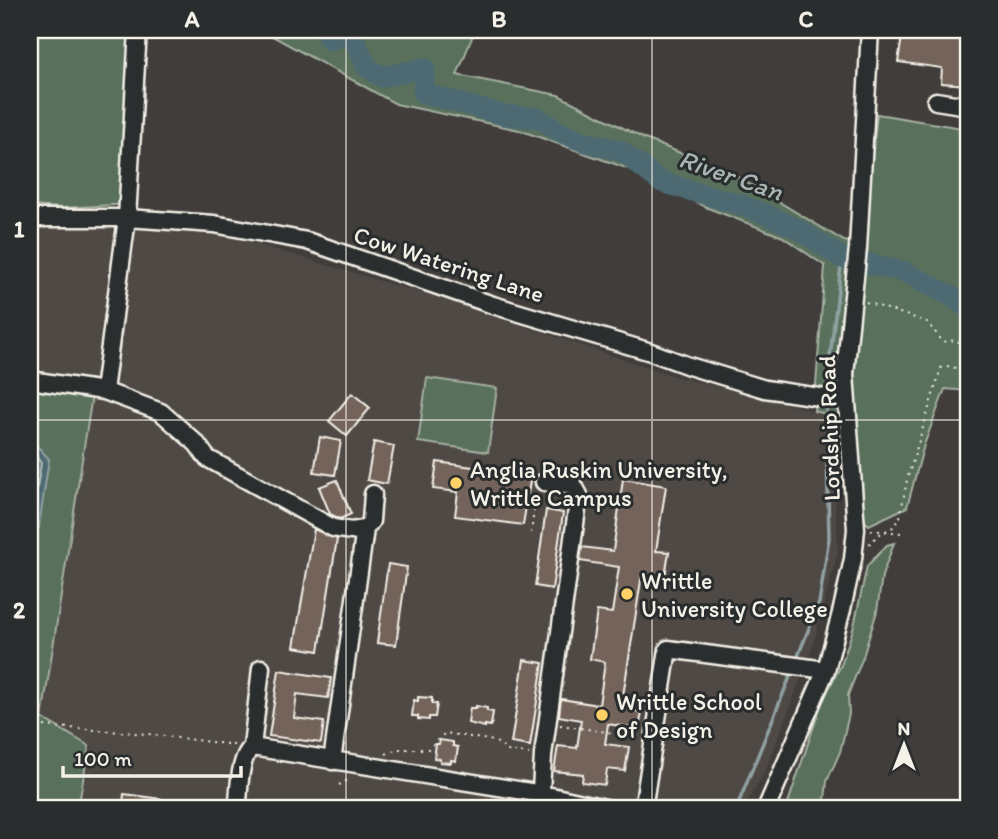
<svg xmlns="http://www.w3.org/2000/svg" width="998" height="839" viewBox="0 0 998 839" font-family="Itim,sans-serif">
	<rect width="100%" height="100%" fill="#403d3b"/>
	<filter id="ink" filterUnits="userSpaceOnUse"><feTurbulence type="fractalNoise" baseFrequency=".0143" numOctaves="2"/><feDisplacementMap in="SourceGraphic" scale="14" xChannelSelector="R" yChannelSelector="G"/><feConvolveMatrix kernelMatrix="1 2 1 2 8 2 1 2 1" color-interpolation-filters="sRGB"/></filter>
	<g filter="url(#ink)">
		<!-- built -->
		<path fill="#4f4844" d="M 30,225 L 219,233 L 445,300 L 674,376 L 831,415 L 838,552 L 811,652 L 766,770 L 743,809 L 78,809 L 89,746 L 41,718 L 93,390 L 30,381 Z"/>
		<!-- green -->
		<path fill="#59705c" stroke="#a6b0a2" stroke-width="2" d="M 30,30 L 144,30 L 129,204 L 64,208 L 30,206 Z
			M 232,30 L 475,30 L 457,75 L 558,95 L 645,139 L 731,173 L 844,241 L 862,244 L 877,114 L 968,129 L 968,391 L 945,389 L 924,445 L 907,507 L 869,525 L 865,521 L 856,462 L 853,421 L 814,411 L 825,266 L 783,237 L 708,208 L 629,169 L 519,130 L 396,104 L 267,33 Z
			M 427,378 L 497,388 L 488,452 L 418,442 Z
			M 30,381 L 93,389 L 42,718 L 89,746 L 78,809 L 30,809 Z
			M 894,543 L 882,576 L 877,611 L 863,657 L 848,695 L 849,714 L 840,752 L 827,781 L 824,809 L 786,809 L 822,702 L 842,663 L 854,626 L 867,566 L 887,545 Z"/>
		<!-- water -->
		<path fill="#4e6b73" stroke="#90a1a2" stroke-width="2" d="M 30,438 L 49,459 L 39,526 L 30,557 Z"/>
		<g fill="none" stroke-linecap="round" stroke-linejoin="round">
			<!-- shore -->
			<path stroke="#b2bbb9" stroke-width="2" d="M 30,448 L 41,463 L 30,532"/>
			<!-- stream -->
			<path stroke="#90a1a2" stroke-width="3.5" d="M 826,390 L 842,258
				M 796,661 L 819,603 L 829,538 L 826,409
				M 736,809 L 792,672"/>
			<!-- river -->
			<path stroke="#4e6b73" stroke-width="21" d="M 325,30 L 330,40 L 351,33 L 367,67 L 382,77 L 425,68 L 423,93 L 503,115 L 538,118 L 560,132 L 582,141 L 621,151 L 661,182 L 738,204 L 767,215 L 800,230 L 842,258 L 905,272 L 951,296 L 968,308"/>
		</g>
		<!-- building -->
		<path fill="#73635a" stroke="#f4f1e8" stroke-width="2" d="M 903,30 L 968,30 L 968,85 L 941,83 L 942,68 L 898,62 Z
			M 352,393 L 370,408 L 347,436 L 329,421 Z
			M 320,437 L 341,441 L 335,475 L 314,472 Z
			M 374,442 L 394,446 L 387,484 L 367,480 Z
			M 437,462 L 531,475 L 523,525 L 455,516 L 458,492 L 433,489 Z
			M 623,479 L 666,486 L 656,551 L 669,552 L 665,577 L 642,574 L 621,709 L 642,712 L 639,729 L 608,724 L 605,744 L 629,747 L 625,771 L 607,769 L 605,785 L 582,782 L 583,774 L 554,771 L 558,746 L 577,748 L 581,720 L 559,716 L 561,699 L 599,705 L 605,662 L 590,659 L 597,611 L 612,613 L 619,567 L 580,561 L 582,547 L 613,551 Z
			M 337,480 L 351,514 L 340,519 L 330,514 L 319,487 Z
			M 546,510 L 563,513 L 552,589 L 535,586 Z
			M 314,529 L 337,539 L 319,651 L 294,647 Z
			M 388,564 L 407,567 L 396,645 L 377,643 Z
			M 524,660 L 543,663 L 530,746 L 511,743 Z
			M 279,670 L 331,678 L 328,698 L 297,694 L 294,718 L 324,722 L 321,743 L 269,736 Z
			M 418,697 L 432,698 L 432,704 L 437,704 L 435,717 L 429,717 L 429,720 L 418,719 L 418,716 L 412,716 L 414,700 L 418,701 Z
			M 476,706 L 487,708 L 487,711 L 493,712 L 491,726 L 485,725 L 485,727 L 468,723 L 470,708 L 476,708 Z
			M 440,740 L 453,742 L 453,746 L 458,747 L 456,761 L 451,760 L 451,763 L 440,762 L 440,759 L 434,758 L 436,744 L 439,744 Z
			M 124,794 L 162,799 L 160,809 L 122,809 Z"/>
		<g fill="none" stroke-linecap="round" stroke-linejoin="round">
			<!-- minor casing -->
			<g stroke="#f4f1e8" stroke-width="21">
				<path id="minor" d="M 138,30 L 127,218 L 104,391 L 161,412 L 197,444 L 207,458 L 333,528 L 351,531 L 365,529 L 371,521 L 373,494
					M 936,101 L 968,106
					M 30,218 L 127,218 L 214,224 L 307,241 L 493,305 L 651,352 L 689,366 L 765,389 L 846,401
					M 30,380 L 104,391
					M 252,747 L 542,794 L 610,809
					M 332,761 L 365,529
					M 237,809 C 240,791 238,759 252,747 L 261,668
					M 540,809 L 543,755 L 579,495 L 574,486 L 544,482
					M 643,809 L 668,649 L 826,670
					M 766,809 L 826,670 L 842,609 L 853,559 L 856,529 L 845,374 L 858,248 L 870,30"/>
			</g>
			<!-- path -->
			<path stroke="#f4f1e8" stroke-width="2" stroke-dasharray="2 5" stroke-linecap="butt" d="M 866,302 L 927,322 L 943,342 L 956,340 L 968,349
				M 593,505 L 619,509
				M 871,530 L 901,533
				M 531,533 L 536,495 L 539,496
				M 869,544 L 880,534 L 895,526 L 900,517 L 907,480 L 941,368 L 949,366 L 968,372
				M 30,725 L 148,734 L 234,745
				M 560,725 L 641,737
				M 386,754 L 397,749 L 429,749 L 445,733 L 495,741 L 508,751 L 529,754
				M 339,785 L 350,779"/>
			<!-- minor -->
			<use href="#minor" stroke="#2a2d2e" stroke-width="16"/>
		</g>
	</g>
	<!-- grid -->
	<path fill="none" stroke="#f4f1e8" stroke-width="2" stroke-opacity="0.55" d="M 346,30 L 346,809M 652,30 L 652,809M 30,420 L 968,420"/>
	<!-- markers -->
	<g fill="#ffd166" stroke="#2a2d2e" stroke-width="2.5">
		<circle cx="456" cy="483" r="7"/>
		<circle cx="627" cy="594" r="7"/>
		<circle cx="602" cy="715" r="7"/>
	</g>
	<g text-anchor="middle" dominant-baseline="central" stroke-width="6" stroke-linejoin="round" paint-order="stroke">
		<!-- street labels -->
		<g font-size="24" fill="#f4f1e8" stroke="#2a2d2e">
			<text transform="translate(449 264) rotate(18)">Cow Watering Lane</text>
			<text transform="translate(829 428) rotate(-92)">Lordship Road</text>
		</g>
		<!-- poi labels -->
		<g font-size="24" fill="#f4f1e8" stroke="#2a2d2e" text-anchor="start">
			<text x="470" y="469">Anglia Ruskin University,<tspan x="470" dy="28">Writtle Campus</tspan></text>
			<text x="641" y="580">Writtle<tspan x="641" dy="28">University College</tspan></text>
			<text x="616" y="701">Writtle School<tspan x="616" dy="28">of Design</tspan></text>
		</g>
		<!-- water labels -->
		<g font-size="26" font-style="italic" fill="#a9b5b3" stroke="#2a2d2e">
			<text transform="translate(731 175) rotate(19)">River Can</text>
		</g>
	</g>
	<!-- margin -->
	<rect width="998" height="839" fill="none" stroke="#2a2d2e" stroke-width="77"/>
	<!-- north arrow -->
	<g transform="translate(904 745)" stroke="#2a2d2e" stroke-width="5" paint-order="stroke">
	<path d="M0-5L12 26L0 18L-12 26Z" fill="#f4f1e8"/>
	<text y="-10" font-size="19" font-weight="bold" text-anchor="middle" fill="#f4f1e8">N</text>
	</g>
	<!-- scale -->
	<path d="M63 766v10h178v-10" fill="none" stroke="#f4f1e8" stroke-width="3.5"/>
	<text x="74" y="766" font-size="21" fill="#f4f1e8" stroke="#2a2d2e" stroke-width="5" paint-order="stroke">100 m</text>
	<rect x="38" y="38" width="922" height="762" fill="none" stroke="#f4f1e8" stroke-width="2.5"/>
	<g font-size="23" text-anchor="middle" font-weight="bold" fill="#f4f1e8">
		<text x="192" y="27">A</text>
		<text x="499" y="27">B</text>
		<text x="806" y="27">C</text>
		<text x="19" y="237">1</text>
		<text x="19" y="618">2</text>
	</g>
</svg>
